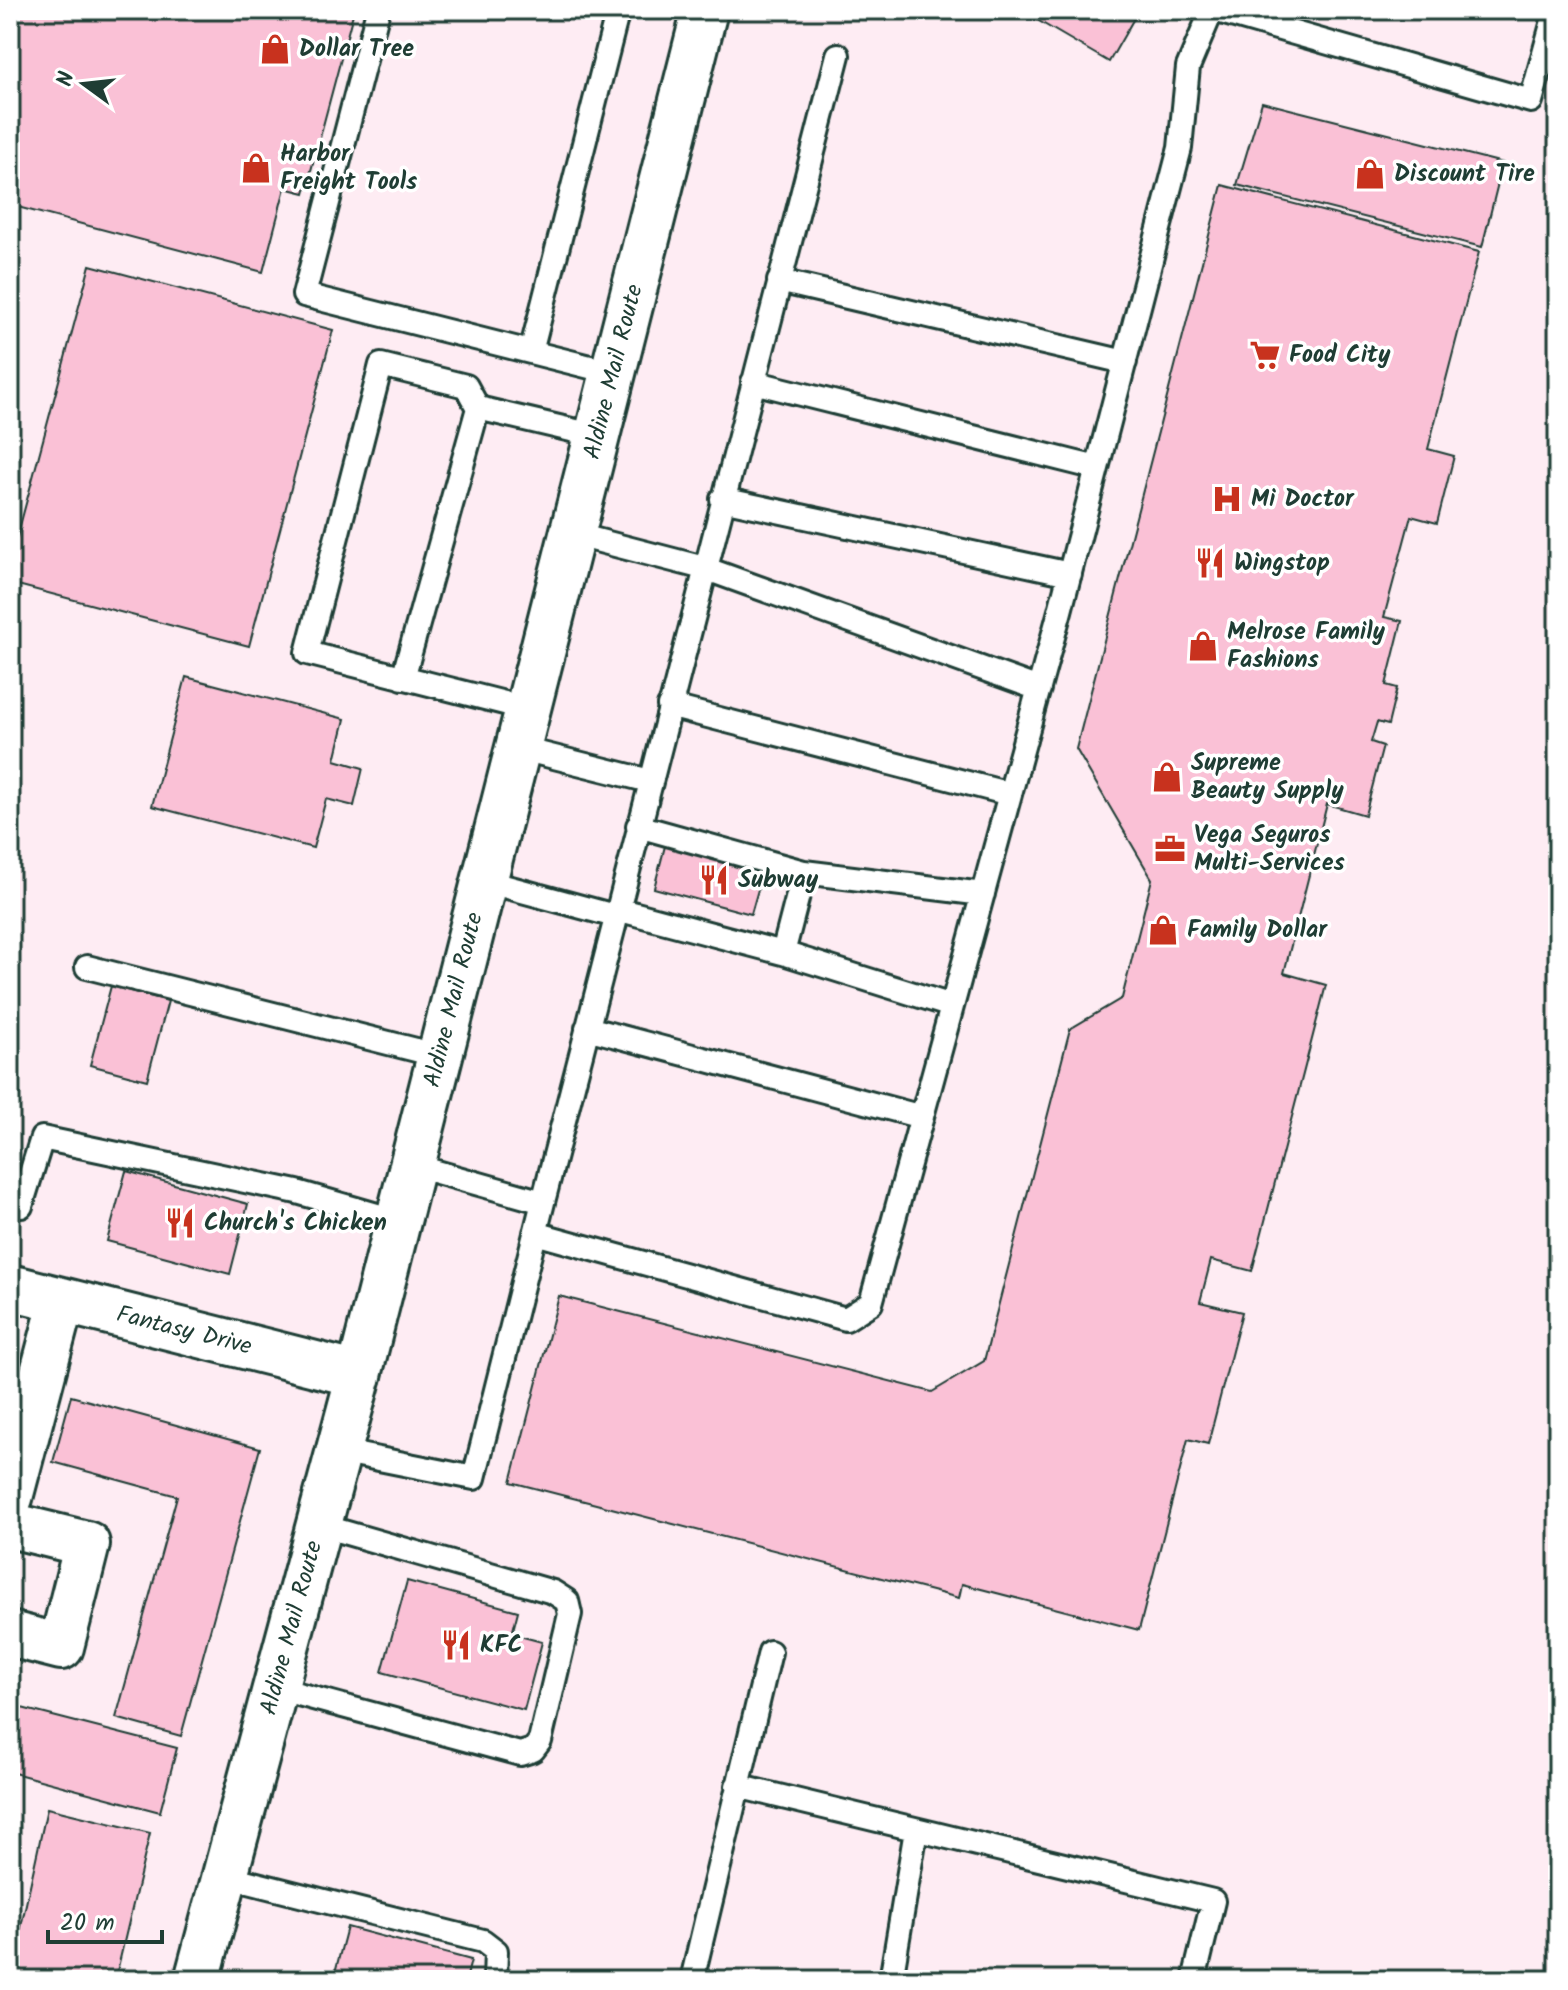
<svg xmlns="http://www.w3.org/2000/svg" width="1568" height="1990" viewBox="0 0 1568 1990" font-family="Kalam,sans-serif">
	<rect width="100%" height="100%" fill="#feecf3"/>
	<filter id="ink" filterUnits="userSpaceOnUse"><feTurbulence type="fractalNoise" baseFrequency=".0125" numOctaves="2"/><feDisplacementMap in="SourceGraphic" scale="16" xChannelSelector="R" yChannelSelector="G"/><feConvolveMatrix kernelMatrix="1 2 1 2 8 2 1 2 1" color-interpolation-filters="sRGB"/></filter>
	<g filter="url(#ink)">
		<!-- building -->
		<path fill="#fac1d6" stroke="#1f3d34" stroke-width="2" d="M 10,10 L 354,10 L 305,193 L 285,188 L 263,272 L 10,205 Z
			M 1020,10 L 1132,10 L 1137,13 L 1109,62 Z
			M 1262,102 L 1503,163 L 1482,247 L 1237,185 Z
			M 1222,185 L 1479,252 L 1428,449 L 1454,456 L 1437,523 L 1411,516 L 1384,617 L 1402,621 L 1386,685 L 1397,688 L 1388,725 L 1377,722 L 1371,742 L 1383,746 L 1365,815 L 1327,804 L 1284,973 L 1326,985 L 1252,1271 L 1211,1260 L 1200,1302 L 1242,1312 L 1208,1444 L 1188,1439 L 1139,1630 L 962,1584 L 959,1598 L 511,1482 L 559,1296 L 932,1392 L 984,1361 L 1070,1029 L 1122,998 L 1152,879 L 1076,749 Z
			M 90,265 L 333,330 L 249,646 L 10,583 L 10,563 Z
			M 186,677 L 345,719 L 335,760 L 363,768 L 354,806 L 326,799 L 313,848 L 152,806 Z
			M 665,846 L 763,872 L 751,914 L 654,888 Z
			M 111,986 L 168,1001 L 147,1080 L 90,1065 Z
			M 126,1171 L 248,1204 L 230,1274 L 107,1241 Z
			M 71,1396 L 260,1448 L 181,1736 L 116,1718 L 177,1496 L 53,1462 Z
			M 407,1581 L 518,1611 L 512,1634 L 542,1642 L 524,1710 L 382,1672 Z
			M 10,1705 L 177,1748 L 160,1812 L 10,1772 Z
			M 47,1808 L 150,1833 L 115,1980 L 10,1977 Z
			M 347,1927 L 471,1960 L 466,1980 L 333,1980 Z"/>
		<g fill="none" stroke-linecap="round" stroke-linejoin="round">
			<!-- service casing -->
			<g stroke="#1f3d34" stroke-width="28">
				<path id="service" d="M 378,10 L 304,295 L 614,373
					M 1214,10 L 1531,101 L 1556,10
					M 779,281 L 1125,362
					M 531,352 L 618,10
					M 753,382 L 1097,468
					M 722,499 L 1070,574
					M 573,534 L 704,568 L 1039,689
					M 403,678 L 478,408
					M 669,706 L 1010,794
					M 528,709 L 307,653 L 381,365 L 466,386 L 478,408 L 597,436
					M 518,748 L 650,781
					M 804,872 L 983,894
					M 485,881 L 615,916
					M 617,909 L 783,953 L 804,872 L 638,826
					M 783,953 L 952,1006
					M 87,967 L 440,1056
					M 587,1028 L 922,1117
					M 543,1202 L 838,55
					M 21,1206 L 42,1138 L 297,1192 L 398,1221
					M 535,1233 L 846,1319 L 871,1303 L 1060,611 L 1180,148 L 1188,67 L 1212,10
					M 339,1451 L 474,1478 L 543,1202 L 412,1165
					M 276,1688 L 520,1754 L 533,1750 L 540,1741 L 570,1614 L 567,1601 L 553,1592 L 319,1525
					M 737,1786 L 1213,1901 L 1194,1980
					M 225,1876 L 483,1941 L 496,1951 L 495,1980
					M 692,1980 L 770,1652
					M 891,1980 L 916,1830"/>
			</g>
			<!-- minor casing -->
			<g stroke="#1f3d34" stroke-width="50">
				<path id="minor" d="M 10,1287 L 359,1375
					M 10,1498 L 62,1300
					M 10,1525 L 87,1544 L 61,1647 L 10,1634"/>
			</g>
			<!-- secondary casing -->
			<g stroke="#1f3d34" stroke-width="50">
				<path id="secondary" d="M 197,1980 L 359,1375 L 705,10"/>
			</g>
			<!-- service -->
			<use href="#service" stroke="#fff" stroke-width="22"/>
			<!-- minor -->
			<use href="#minor" stroke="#fff" stroke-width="44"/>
			<!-- secondary -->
			<use href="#secondary" stroke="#fff" stroke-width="44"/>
		</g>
	</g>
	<!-- icons -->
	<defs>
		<g id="shop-bare" transform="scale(2.4)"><path d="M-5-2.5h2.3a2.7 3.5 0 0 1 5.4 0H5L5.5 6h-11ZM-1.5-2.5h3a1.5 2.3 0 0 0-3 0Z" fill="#c8321e" stroke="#fff" stroke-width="2.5" paint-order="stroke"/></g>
		<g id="supermarket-bare" transform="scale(2.4)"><path d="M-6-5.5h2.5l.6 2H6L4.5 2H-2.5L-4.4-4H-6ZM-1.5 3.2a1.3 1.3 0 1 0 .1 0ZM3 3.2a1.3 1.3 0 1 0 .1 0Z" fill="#c8321e" stroke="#fff" stroke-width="2.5" paint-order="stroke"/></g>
		<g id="hospital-bare" transform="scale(2.4)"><path d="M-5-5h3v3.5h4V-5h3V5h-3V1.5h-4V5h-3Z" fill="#c8321e" stroke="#fff" stroke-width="2.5" paint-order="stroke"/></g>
		<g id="restaurant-bare" transform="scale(2.4)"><path d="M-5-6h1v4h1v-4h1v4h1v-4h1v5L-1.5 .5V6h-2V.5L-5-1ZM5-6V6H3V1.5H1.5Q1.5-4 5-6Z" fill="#c8321e" stroke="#fff" stroke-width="2.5" paint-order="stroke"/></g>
		<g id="office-bare" transform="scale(2.4)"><path d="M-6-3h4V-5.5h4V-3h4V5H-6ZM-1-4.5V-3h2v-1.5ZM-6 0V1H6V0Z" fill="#c8321e" stroke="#fff" stroke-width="2.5" paint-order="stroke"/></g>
	</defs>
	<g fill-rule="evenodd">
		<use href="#shop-bare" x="275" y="49"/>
		<use href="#shop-bare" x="256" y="168"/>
		<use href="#shop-bare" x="1370" y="174"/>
		<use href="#supermarket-bare" x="1265" y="355"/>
		<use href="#hospital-bare" x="1227" y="499"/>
		<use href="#restaurant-bare" x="1210" y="563"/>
		<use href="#shop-bare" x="1203" y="646"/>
		<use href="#shop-bare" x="1167" y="777"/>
		<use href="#office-bare" x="1170" y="849"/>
		<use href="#restaurant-bare" x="714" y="880"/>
		<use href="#shop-bare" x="1163" y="930"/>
		<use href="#restaurant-bare" x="180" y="1223"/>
		<use href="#restaurant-bare" x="456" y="1645"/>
	</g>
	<g text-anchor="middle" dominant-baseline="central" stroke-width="7" stroke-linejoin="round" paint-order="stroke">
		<!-- poi labels -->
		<g font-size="24" font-weight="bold" fill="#1f3d34" stroke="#fff" text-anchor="start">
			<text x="299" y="49">Dollar Tree</text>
			<text x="280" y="154">Harbor<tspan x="280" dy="28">Freight Tools</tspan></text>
			<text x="1394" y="174">Discount Tire</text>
			<text x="1289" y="355">Food City</text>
			<text x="1251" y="499">Mi Doctor</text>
			<text x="1234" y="563">Wingstop</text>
			<text x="1227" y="632">Melrose Family<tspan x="1227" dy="28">Fashions</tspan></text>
			<text x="1191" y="763">Supreme<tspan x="1191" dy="28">Beauty Supply</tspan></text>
			<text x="1194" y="835">Vega Seguros<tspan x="1194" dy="28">Multi-Services</tspan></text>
			<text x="738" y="880">Subway</text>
			<text x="1187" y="930">Family Dollar</text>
			<text x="204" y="1223">Church's Chicken</text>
			<text x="480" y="1645">KFC</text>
		</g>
		<!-- street labels -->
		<g font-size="24" fill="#1f3d34" stroke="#fff">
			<text transform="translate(614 372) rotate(-76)">Aldine Mail Route</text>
			<text transform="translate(454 1000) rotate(-76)">Aldine Mail Route</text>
			<text transform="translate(184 1331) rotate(14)">Fantasy Drive</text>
			<text transform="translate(292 1628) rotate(-75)">Aldine Mail Route</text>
		</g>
	</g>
	<!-- margin -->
	<rect width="1568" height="1990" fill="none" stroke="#fff" stroke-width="40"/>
	<rect x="20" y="20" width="1528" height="1950" fill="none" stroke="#1f3d34" stroke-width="3" filter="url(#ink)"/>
	<!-- north arrow -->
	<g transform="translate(84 84) rotate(285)" stroke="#ffffff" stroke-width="6" paint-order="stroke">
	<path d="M0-6L14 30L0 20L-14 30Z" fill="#1f3d34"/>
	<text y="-12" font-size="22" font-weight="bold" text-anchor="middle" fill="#1f3d34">N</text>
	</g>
	<!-- scale -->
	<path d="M48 1930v12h114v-12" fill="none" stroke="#1f3d34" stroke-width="4"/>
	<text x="60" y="1930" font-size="24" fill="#1f3d34" stroke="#ffffff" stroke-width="6" paint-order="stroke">20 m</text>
</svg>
